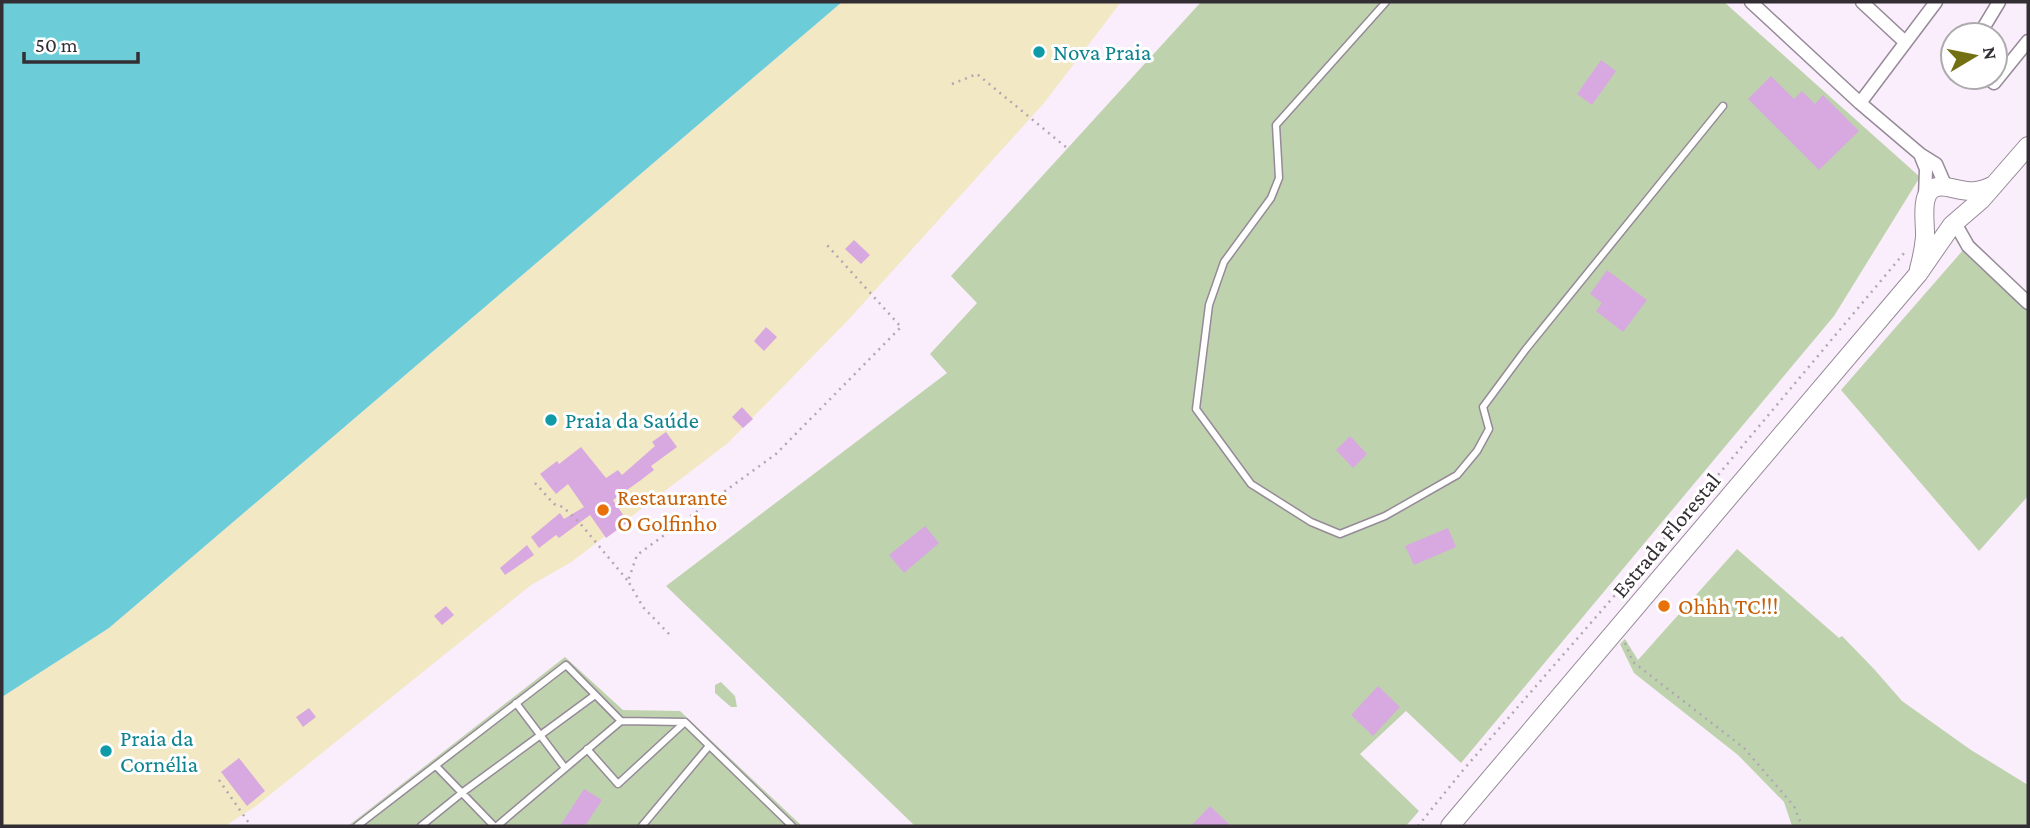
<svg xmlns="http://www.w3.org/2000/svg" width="2030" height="828" viewBox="0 0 2030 828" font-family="'Crimson Pro',serif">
	<rect width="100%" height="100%" fill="#faedfc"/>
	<!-- green -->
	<path fill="#bed3ad" d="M 1201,2 L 1724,2 L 1920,177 L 1834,316 L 1461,763 L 1406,711 L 1360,754 L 1419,811 L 1406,826 L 915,826 L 666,586 L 947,373 L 930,354 L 977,303 L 951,276 Z
		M 1964,249 L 2028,310 L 2028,496 L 1979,551 L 1841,390 Z
		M 1737,549 L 1839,638 L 1842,636 L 1874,669 L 1902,701 L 1971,750 L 2028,785 L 2028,826 L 1792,826 L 1784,802 L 1738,755 L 1634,673 L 1620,644 L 1625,639 L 1638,660 Z
		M 565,657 L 623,710 L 680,711 L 802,826 L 348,826 Z
		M 721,682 L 735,696 L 737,707 L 731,707 L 715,693 L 715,685 Z"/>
	<!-- sand -->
	<path fill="#f2e8c3" d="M 842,2 L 1121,2 L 1044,103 L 850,318 L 728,443 L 570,563 L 531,585 L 256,806 L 225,826 L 2,826 L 2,697 L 109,628 Z"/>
	<!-- water -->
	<path fill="#6ccdd9" d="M 2,2 L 842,2 L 109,628 L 2,697 Z"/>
	<!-- building -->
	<path fill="#d8a8e0" d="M 1601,60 L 1616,71 L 1592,105 L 1577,94 Z
		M 1771,76 L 1794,99 L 1802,91 L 1815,104 L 1823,95 L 1859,131 L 1819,170 L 1748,99 Z
		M 854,240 L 870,255 L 861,264 L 845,249 Z
		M 1607,270 L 1647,300 L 1623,332 L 1596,311 L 1602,303 L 1590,294 Z
		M 766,327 L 777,337 L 764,351 L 754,341 Z
		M 742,407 L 753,419 L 743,428 L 732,417 Z
		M 666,432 L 677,447 L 651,466 L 654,470 L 641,480 L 613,500 L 628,522 L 606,538 L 590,515 L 559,538 L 556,535 L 539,548 L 531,537 L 560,513 L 564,519 L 584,507 L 568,484 L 556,494 L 540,474 L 557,461 L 559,464 L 581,447 L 606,478 L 618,470 L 622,475 L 655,446 L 652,442 Z
		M 1350,436 L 1367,454 L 1353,468 L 1336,450 Z
		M 925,526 L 939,543 L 904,573 L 889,555 Z
		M 1448,528 L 1456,547 L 1414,565 L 1405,546 Z
		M 527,545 L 534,555 L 505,575 L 500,568 Z
		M 446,606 L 454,615 L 442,625 L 434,616 Z
		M 1378,686 L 1400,707 L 1373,736 L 1351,715 Z
		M 309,708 L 316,717 L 303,727 L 296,717 Z
		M 239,758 L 265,791 L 247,806 L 221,772 Z
		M 584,789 L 602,800 L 585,826 L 560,826 Z
		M 1210,806 L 1231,826 L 1191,826 Z"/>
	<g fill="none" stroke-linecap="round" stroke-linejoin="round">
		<!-- lane casing -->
		<g stroke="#968a98" stroke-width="9">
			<path id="lane" d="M 1386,2 L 1276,125 L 1279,178 L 1271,198 L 1224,262 L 1209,305 L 1196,409 L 1251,484 L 1311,522 L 1340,534 L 1385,516 L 1457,475 L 1477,451 L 1489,429 L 1483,407 L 1526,349 L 1723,106
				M 516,703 L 565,768
				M 587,749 L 618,784 L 685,722
				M 436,766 L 494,826
				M 357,826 L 566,665 L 621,721 L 685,722 L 792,826
				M 421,826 L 463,792 L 595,695
				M 497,826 L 621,721
				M 642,826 L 709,746"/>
		</g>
		<!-- street casing -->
		<g stroke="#968a98" stroke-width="15">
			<path id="street" d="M 1751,2 L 1860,103 L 1920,154 L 1936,164 L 1946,187
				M 1862,2 L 1905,42
				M 1979,35 L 1999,2
				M 1986,77 L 1994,83 L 2028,41
				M 1860,103 L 1936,2
				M 1920,154 L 1926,169 L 1925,198
				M 1955,223 L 1968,246 L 2028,303"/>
		</g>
		<!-- secondary casing -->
		<g stroke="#968a98" stroke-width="20">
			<path id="secondary" d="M 1919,269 C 1922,258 1924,248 1925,237 C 1926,220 1916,182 1947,187 C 1967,191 1974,195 1994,185
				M 1450,826 L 1918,274 L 1952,225 L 1981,200 L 2028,146"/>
		</g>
		<!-- path -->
		<path stroke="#b1a7b2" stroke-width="2.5" stroke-dasharray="2 5" stroke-linecap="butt" d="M 952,84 L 977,74 L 1067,148
			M 535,483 L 554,504 L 563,507 L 579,522 L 628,581
			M 669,634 L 643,607 L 628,581 L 637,555 L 776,454 L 901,327 L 827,245
			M 1625,643 L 1633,662 L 1744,748 L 1794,806 L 1802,826
			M 219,780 L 251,826
			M 1418,826 L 1464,769 L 1688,511 L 1905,252"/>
		<!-- lane -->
		<use href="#lane" stroke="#fff" stroke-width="6"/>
		<!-- street -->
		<use href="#street" stroke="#fff" stroke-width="12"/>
		<!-- secondary -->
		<use href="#secondary" stroke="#fff" stroke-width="18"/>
	</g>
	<!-- markers -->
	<g fill="#0f9aa8" stroke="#fff" stroke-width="2.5">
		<circle cx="1039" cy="52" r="7"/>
		<circle cx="551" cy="420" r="7"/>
		<circle cx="106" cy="751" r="7"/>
	</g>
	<g fill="#e8710a" stroke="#fff" stroke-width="2.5">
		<circle cx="603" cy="510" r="7"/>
		<circle cx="1664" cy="606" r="7"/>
	</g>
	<g text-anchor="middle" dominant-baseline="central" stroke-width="6" stroke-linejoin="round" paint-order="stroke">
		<!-- culture labels -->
		<g font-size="23" fill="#0d838f" stroke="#fff" text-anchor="start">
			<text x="1053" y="52">Nova Praia</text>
			<text x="565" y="420">Praia da Saúde</text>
			<text x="120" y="738">Praia da<tspan x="120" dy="26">Cornélia</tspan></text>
		</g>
		<!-- food labels -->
		<g font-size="23" fill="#c56008" stroke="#fff" text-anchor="start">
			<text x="617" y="497">Restaurante<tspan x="617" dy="26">O Golfinho</tspan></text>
			<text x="1678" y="606">Ohhh TC!!!</text>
		</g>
		<!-- street labels -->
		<g font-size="23" fill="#332e33" stroke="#fff">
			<text transform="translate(1666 535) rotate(-50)">Estrada Florestal</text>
		</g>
	</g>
	<!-- border -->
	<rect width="2030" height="828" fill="none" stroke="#332e33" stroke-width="7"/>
	<!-- north arrow -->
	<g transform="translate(1974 56) rotate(80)"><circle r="33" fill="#ffffff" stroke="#adabad" stroke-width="2"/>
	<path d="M0-5L12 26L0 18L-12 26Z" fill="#727012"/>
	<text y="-10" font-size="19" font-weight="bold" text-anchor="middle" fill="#332e33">N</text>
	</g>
	<!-- scale -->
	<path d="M24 52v10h114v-10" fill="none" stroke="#332e33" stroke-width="3.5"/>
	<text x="35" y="52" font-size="21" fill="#332e33" stroke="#ffffff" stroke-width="5" paint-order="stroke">50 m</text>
</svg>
